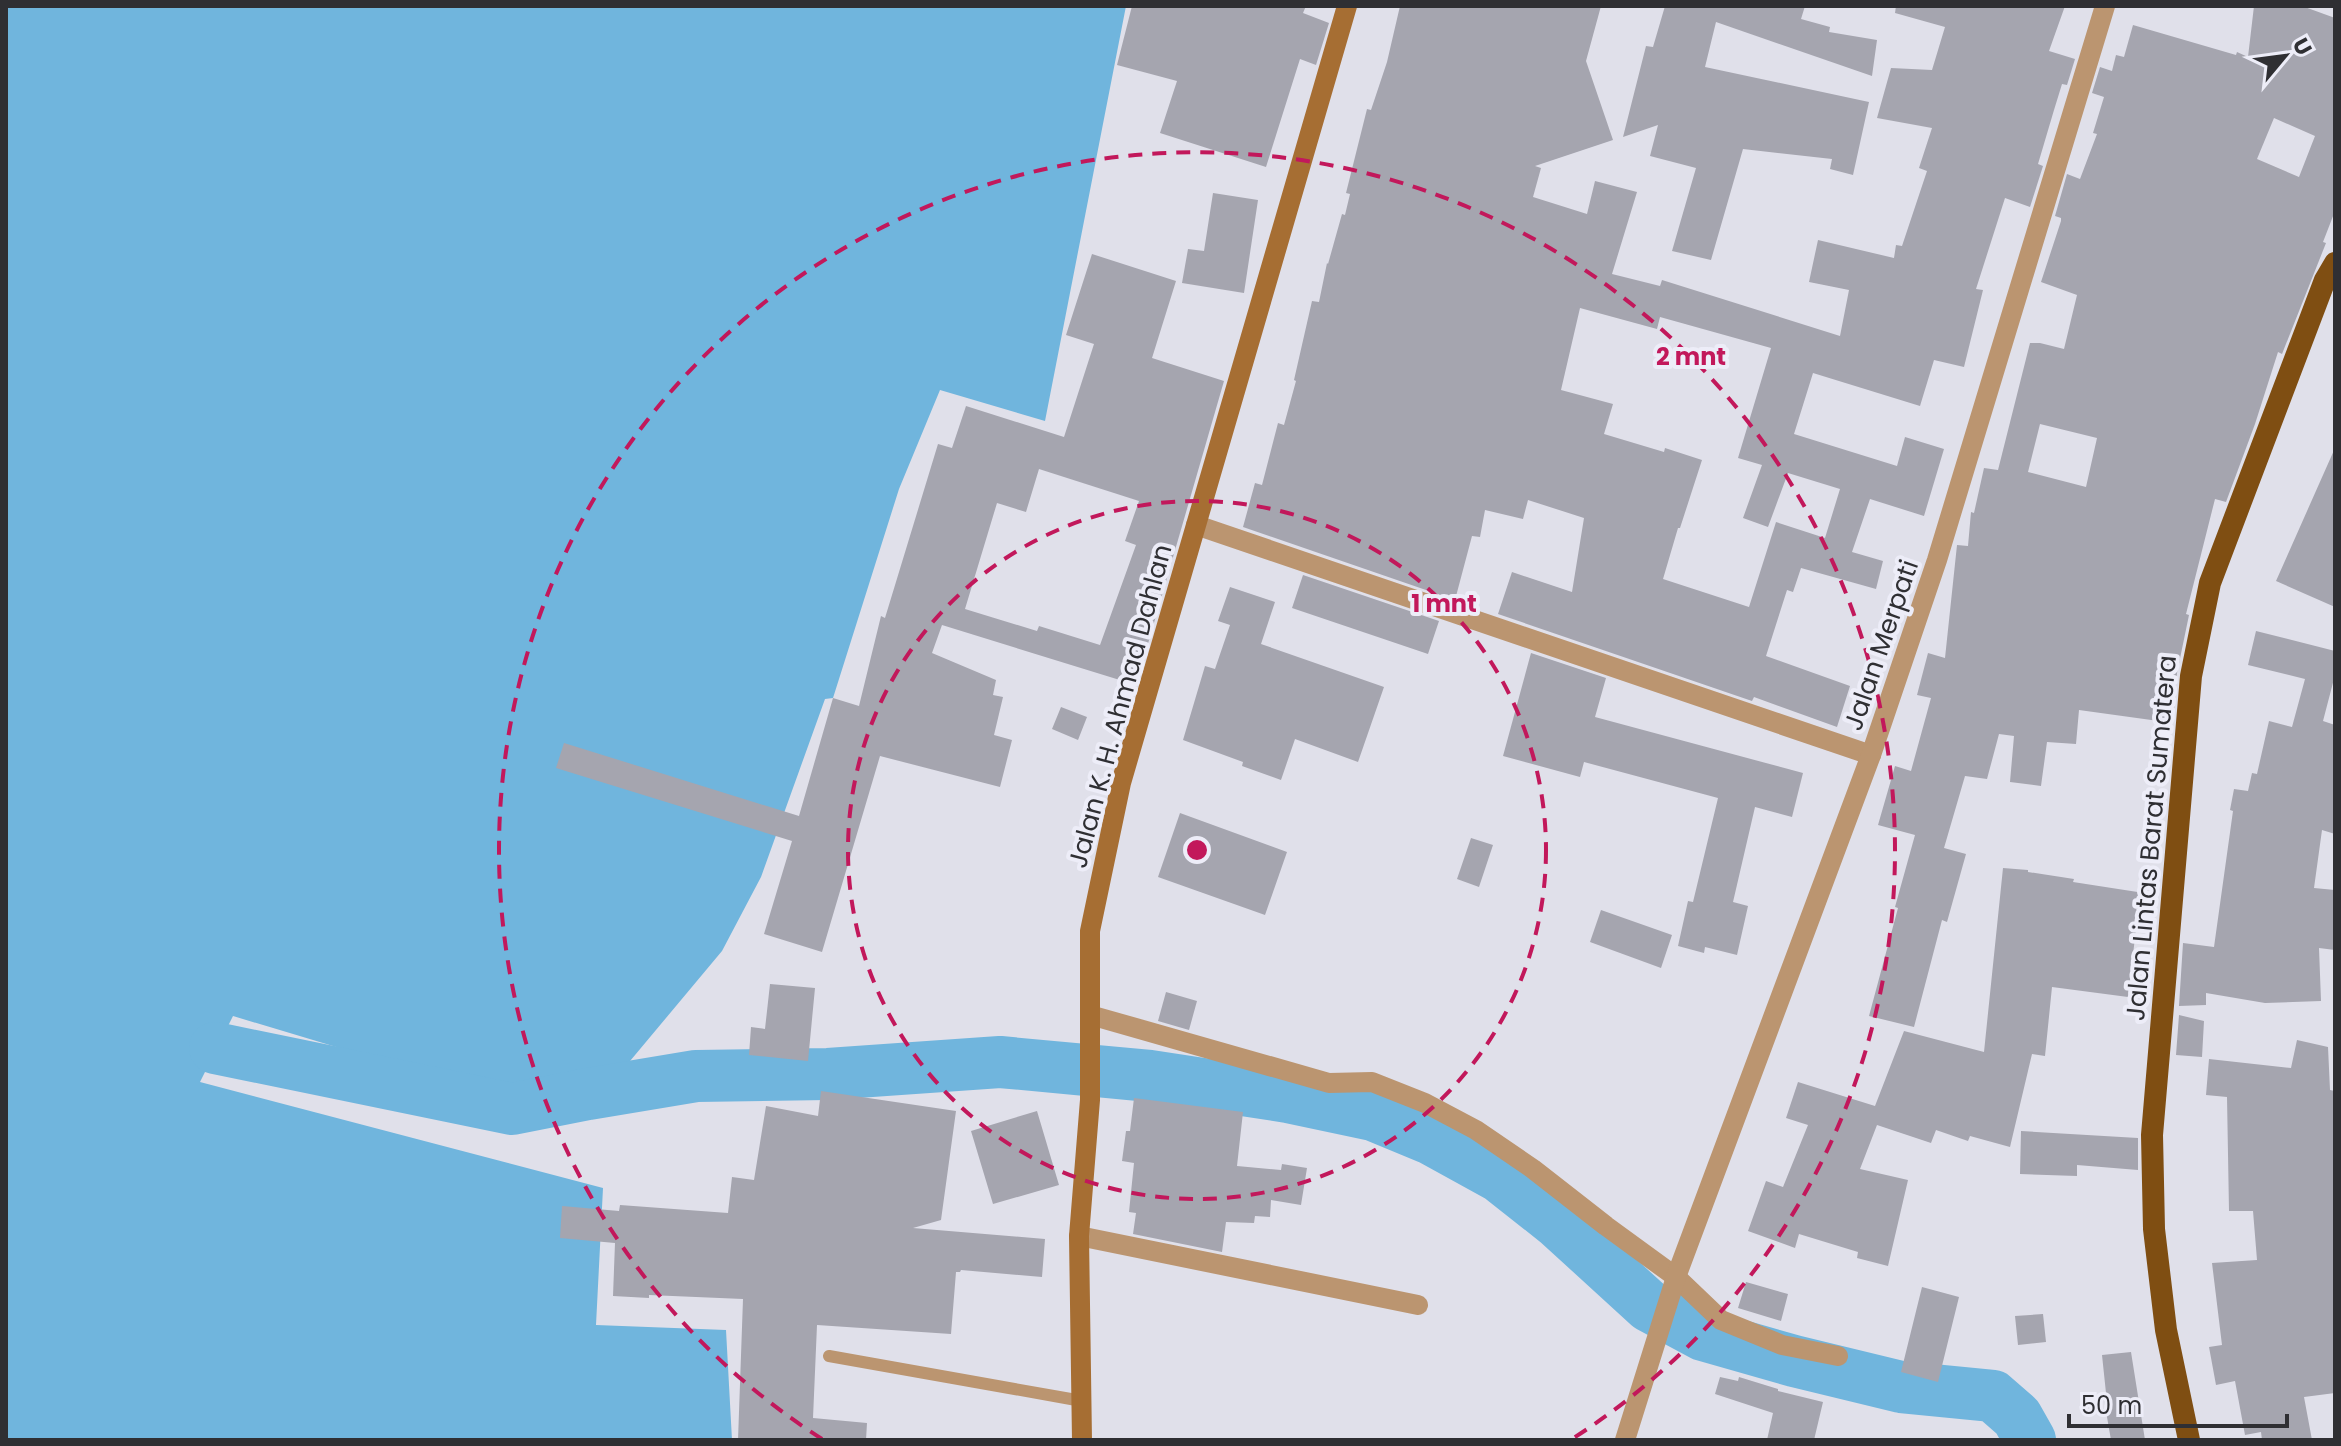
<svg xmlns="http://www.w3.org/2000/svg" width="2341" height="1446" viewBox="0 0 2341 1446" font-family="Poppins,sans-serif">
	<rect width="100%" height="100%" fill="#e0e0ea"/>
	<!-- water -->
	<path fill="#70b5dd" d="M 6,6 L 1126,6 L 1045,421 L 940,390 L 899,489 L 833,698 L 825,699 L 761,877 L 722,951 L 615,1079 L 496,1095 L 233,1016 L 200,1082 L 603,1188 L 596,1325 L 726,1330 L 732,1440 L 6,1440 Z"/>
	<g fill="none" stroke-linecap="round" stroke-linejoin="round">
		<!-- river -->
		<path stroke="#70b5dd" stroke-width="52" d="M 215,1048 L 512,1109 L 588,1094 L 696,1076 L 828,1074 L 1000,1062 L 1150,1076 L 1288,1097 L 1373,1115 L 1431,1139 L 1500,1177 L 1557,1222 L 1649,1306 L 1703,1335 L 1794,1361 L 1901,1387 L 1993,1396 L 2017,1417 L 2030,1440"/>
	</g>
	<!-- building -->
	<path fill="#a5a5af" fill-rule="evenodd" d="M 1132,6 L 1306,6 L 1303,13 L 1329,23 L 1316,65 L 1300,59 L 1266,167 L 1160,133 L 1177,81 L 1117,65 Z
		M 1400,6 L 1601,6 L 1586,61 L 1613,140 L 1535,166 L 1541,168 L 1533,197 L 1587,214 L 1595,181 L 1637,192 L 1612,274 L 1660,286 L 1662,280 L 1840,336 L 1849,290 L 1809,282 L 1818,240 L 1894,258 L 1896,245 L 1902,246 L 1927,171 L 1919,168 L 1932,128 L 1877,118 L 1891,68 L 1932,70 L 1945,27 L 1895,13 L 1896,6 L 2065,6 L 2049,51 L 2075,59 L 2067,85 L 2062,84 L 2054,110 L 2038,164 L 2043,166 L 2030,207 L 2005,198 L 1976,289 L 1983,290 L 1964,367 L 1934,360 L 1920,406 L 1813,373 L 1794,434 L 1897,466 L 1905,437 L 1944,449 L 1924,516 L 1870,499 L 1852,552 L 1883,561 L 1876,589 L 1801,568 L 1793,592 L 1787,590 L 1766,656 L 1850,686 L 1837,727 L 1754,697 L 1752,701 L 1498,614 L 1512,572 L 1572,592 L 1584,518 L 1528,500 L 1523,519 L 1485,510 L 1480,537 L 1472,536 L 1455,600 L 1243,527 L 1255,483 L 1262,485 L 1278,423 L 1284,425 L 1296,381 L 1294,380 L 1312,301 L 1319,302 L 1327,263 L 1328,264 L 1342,214 L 1345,215 L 1350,194 L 1346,193 L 1367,109 L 1371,110 L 1387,62 ZM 1580,308 L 1657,329 L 1660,317 L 1771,348 L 1738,458 L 1762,465 L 1743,518 L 1768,527 L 1788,473 L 1840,489 L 1825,538 L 1776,522 L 1749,607 L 1663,579 L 1678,528 L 1680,528 L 1702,460 L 1665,448 L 1664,452 L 1604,434 L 1613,404 L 1561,390 Z
		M 1665,6 L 1805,6 L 1801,19 L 1830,27 L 1829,32 L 1877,40 L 1872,76 L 1716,22 L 1705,67 L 1869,102 L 1853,175 L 1830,169 L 1832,159 L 1743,149 L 1711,260 L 1672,251 L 1696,168 L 1650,156 L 1658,125 L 1623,137 L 1646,46 L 1653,47 Z
		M 2254,6 L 2302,6 L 2335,18 L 2335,211 L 2323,242 L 2326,243 L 2282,354 L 2278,352 L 2255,424 L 2226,502 L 2215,499 L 2186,614 L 2189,615 L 2177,673 L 2173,723 L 2079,710 L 2076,744 L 2047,742 L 2041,786 L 2010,782 L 2014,736 L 1999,734 L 1987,779 L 1965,776 L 1944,848 L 1966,854 L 1947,922 L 1942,920 L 1914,1027 L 1869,1016 L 1898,908 L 1895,907 L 1915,835 L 1878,825 L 1895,766 L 1911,771 L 1931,698 L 1917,695 L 1928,653 L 1945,658 L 1957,545 L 1968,546 L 1971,512 L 1974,513 L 1984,468 L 1998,470 L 2030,343 L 2040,343 L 2064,349 L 2077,295 L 2041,282 L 2061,221 L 2061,218 L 2055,216 L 2067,174 L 2080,179 L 2097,134 L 2093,133 L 2104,97 L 2092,93 L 2100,67 L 2112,71 L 2116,55 L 2124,57 L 2133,25 L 2236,55 L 2237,52 L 2248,57 ZM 2274,118 L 2315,136 L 2299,177 L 2257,159 ZM 2040,424 L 2097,438 L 2086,487 L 2028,472 Z
		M 1213,193 L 1258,200 L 1244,293 L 1182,283 L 1188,249 L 1204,251 Z
		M 1092,254 L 1176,281 L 1152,358 L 1224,381 L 1136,685 L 942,625 L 932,653 L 996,680 L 993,695 L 1003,697 L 994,735 L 1012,740 L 1000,787 L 880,756 L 822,952 L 764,934 L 792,841 L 556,768 L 564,743 L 799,816 L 833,698 L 859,706 L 881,616 L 885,618 L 938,444 L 952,448 L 966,406 L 1064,437 L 1094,344 L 1066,335 ZM 1039,469 L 1139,501 L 1125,541 L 1136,545 L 1100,645 L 1039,626 L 1037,631 L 965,609 L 997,503 L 1026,512 Z
		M 2335,448 L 2335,607 L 2276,581 Z
		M 1303,575 L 1439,621 L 1428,654 L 1292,608 Z
		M 1230,587 L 1275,602 L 1261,644 L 1384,687 L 1358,762 L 1295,739 L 1281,780 L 1242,766 L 1243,762 L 1183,740 L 1205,666 L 1215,669 L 1230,625 L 1218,621 Z
		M 2256,631 L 2335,651 L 2335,675 L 2323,721 L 2335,725 L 2335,834 L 2322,830 L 2314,888 L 2335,890 L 2335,950 L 2319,948 L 2321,1001 L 2265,1003 L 2206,993 L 2206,1005 L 2179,1006 L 2183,943 L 2214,947 L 2233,811 L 2230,810 L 2234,789 L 2248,791 L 2252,773 L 2257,774 L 2269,721 L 2292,727 L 2305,679 L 2248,665 Z
		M 1531,653 L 1606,678 L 1595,717 L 1803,773 L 1792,817 L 1755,807 L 1733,902 L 1748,906 L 1737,955 L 1705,947 L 1704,953 L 1678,946 L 1688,901 L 1693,902 L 1718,798 L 1584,762 L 1580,777 L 1503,756 Z
		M 1061,707 L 1087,717 L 1078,740 L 1052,729 Z
		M 1180,813 L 1287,852 L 1265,915 L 1158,877 Z
		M 1471,838 L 1493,845 L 1479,887 L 1457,879 Z
		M 2003,868 L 2028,870 L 2028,872 L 2074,879 L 2073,882 L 2144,893 L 2138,929 L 2136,929 L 2128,997 L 2052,987 L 2045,1056 L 2032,1054 L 2010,1147 L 1970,1136 L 1968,1141 L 1936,1130 L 1931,1143 L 1877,1125 L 1860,1169 L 1908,1180 L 1888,1266 L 1857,1258 L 1858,1252 L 1799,1234 L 1795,1248 L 1748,1231 L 1766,1181 L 1783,1187 L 1808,1125 L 1786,1118 L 1798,1082 L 1875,1106 L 1904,1031 L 1984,1052 Z
		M 1601,910 L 1672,935 L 1661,968 L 1590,942 Z
		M 770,984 L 815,988 L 808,1061 L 749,1055 L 751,1027 L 765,1029 Z
		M 1166,992 L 1197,1001 L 1189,1030 L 1158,1021 Z
		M 2179,1015 L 2204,1021 L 2202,1057 L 2176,1055 Z
		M 2297,1040 L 2328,1047 L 2330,1090 L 2335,1091 L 2335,1393 L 2304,1397 L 2312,1440 L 2262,1440 L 2261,1432 L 2245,1435 L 2235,1381 L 2216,1385 L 2209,1347 L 2222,1345 L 2212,1263 L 2257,1260 L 2253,1211 L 2229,1211 L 2227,1097 L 2206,1095 L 2209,1059 L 2291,1068 Z
		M 821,1091 L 956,1111 L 941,1220 L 913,1228 L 1045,1239 L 1042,1277 L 961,1270 L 960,1272 L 956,1272 L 951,1334 L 817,1325 L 813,1418 L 867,1423 L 866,1440 L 738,1440 L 743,1299 L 649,1295 L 649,1298 L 613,1296 L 615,1243 L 560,1238 L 562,1206 L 619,1211 L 620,1205 L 728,1213 L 732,1177 L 754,1180 L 766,1106 L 818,1116 Z
		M 1134,1098 L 1243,1112 L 1237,1166 L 1281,1170 L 1282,1164 L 1307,1168 L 1301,1205 L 1271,1200 L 1270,1217 L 1255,1216 L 1254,1223 L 1226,1222 L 1222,1252 L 1133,1234 L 1136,1213 L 1129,1212 L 1134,1163 L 1122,1161 L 1126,1131 L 1130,1131 Z
		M 1037,1111 L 1059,1185 L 993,1204 L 971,1131 Z
		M 2021,1131 L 2138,1138 L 2138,1170 L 2077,1165 L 2077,1176 L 2020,1174 Z
		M 1746,1282 L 1788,1294 L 1781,1321 L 1738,1308 Z
		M 1922,1287 L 1959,1297 L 1938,1382 L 1901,1372 Z
		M 2043,1314 L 2046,1342 L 2018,1345 L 2015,1316 Z
		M 2131,1352 L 2145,1440 L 2111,1440 L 2103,1394 L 2106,1393 L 2102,1355 Z
		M 1720,1377 L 1738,1381 L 1739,1377 L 1778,1389 L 1778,1391 L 1823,1402 L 1814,1440 L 1767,1440 L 1773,1413 L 1715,1394 Z"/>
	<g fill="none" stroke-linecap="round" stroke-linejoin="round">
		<!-- service -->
		<path stroke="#bb9570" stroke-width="12" d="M 829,1356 L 1082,1401"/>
		<!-- minor -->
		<path stroke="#bb9570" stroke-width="20" d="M 1196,525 L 1871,755
			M 1090,1015 L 1329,1083 L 1372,1082 L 1425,1103 L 1476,1130 L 1533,1169 L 1606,1226 L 1676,1277 L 1721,1320 L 1782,1345 L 1838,1356
			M 1079,1236 L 1418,1305"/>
		<!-- tertiary -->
		<path stroke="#bb9570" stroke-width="20" d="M 1625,1440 L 1676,1277 L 1871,755 L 1937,560 L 2105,6"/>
		<!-- secondary -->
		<path stroke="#a66e33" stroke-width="20" d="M 1082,1440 L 1079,1236 L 1090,1100 L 1090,931 L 1121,783 L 1347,6"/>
		<!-- trunk -->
		<path stroke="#7f4e12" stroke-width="22" d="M 2189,1440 L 2166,1330 L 2154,1229 L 2152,1135 L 2191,676 L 2210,583 L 2325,280 L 2335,263"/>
	</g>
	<!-- distance rings -->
	<g fill="none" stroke="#c2185b" stroke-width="4" stroke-dasharray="14 10">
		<circle cx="1197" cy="850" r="349"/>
		<path d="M822 1439A698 698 0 1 1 1572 1439"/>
	</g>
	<g text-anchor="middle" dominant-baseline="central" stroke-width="8" stroke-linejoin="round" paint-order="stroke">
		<!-- street labels -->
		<g font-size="26" fill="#2f2f33" stroke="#ededf8">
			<text transform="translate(1881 645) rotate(-71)">Jalan Merpati</text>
			<text transform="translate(1120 706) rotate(-75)">Jalan K. H. Ahmad Dahlan</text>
			<text transform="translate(2151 838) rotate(-85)">Jalan Lintas Barat Sumatera</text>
		</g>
	</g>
	<circle cx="1197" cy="850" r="12" fill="#c2185b" stroke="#ededf8" stroke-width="4"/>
	<g font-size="24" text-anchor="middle" font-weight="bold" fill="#c2185b" stroke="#ededf8" stroke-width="8" stroke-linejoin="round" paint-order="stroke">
		<text x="1691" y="365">2 mnt</text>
		<text x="1444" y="612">1 mnt</text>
	</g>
	<!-- border -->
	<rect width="2341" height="1446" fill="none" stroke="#2f2f33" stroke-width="16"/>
	<!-- north arrow -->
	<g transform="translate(2285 56) rotate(61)" stroke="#ededf8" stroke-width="6" paint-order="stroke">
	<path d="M0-6L14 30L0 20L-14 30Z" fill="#2f2f33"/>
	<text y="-12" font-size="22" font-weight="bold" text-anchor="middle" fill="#2f2f33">U</text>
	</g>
	<!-- scale -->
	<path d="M2069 1414v12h218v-12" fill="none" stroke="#2f2f33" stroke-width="4"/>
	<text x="2081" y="1414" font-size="24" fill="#2f2f33" stroke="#ededf8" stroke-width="6" paint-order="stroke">50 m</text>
</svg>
